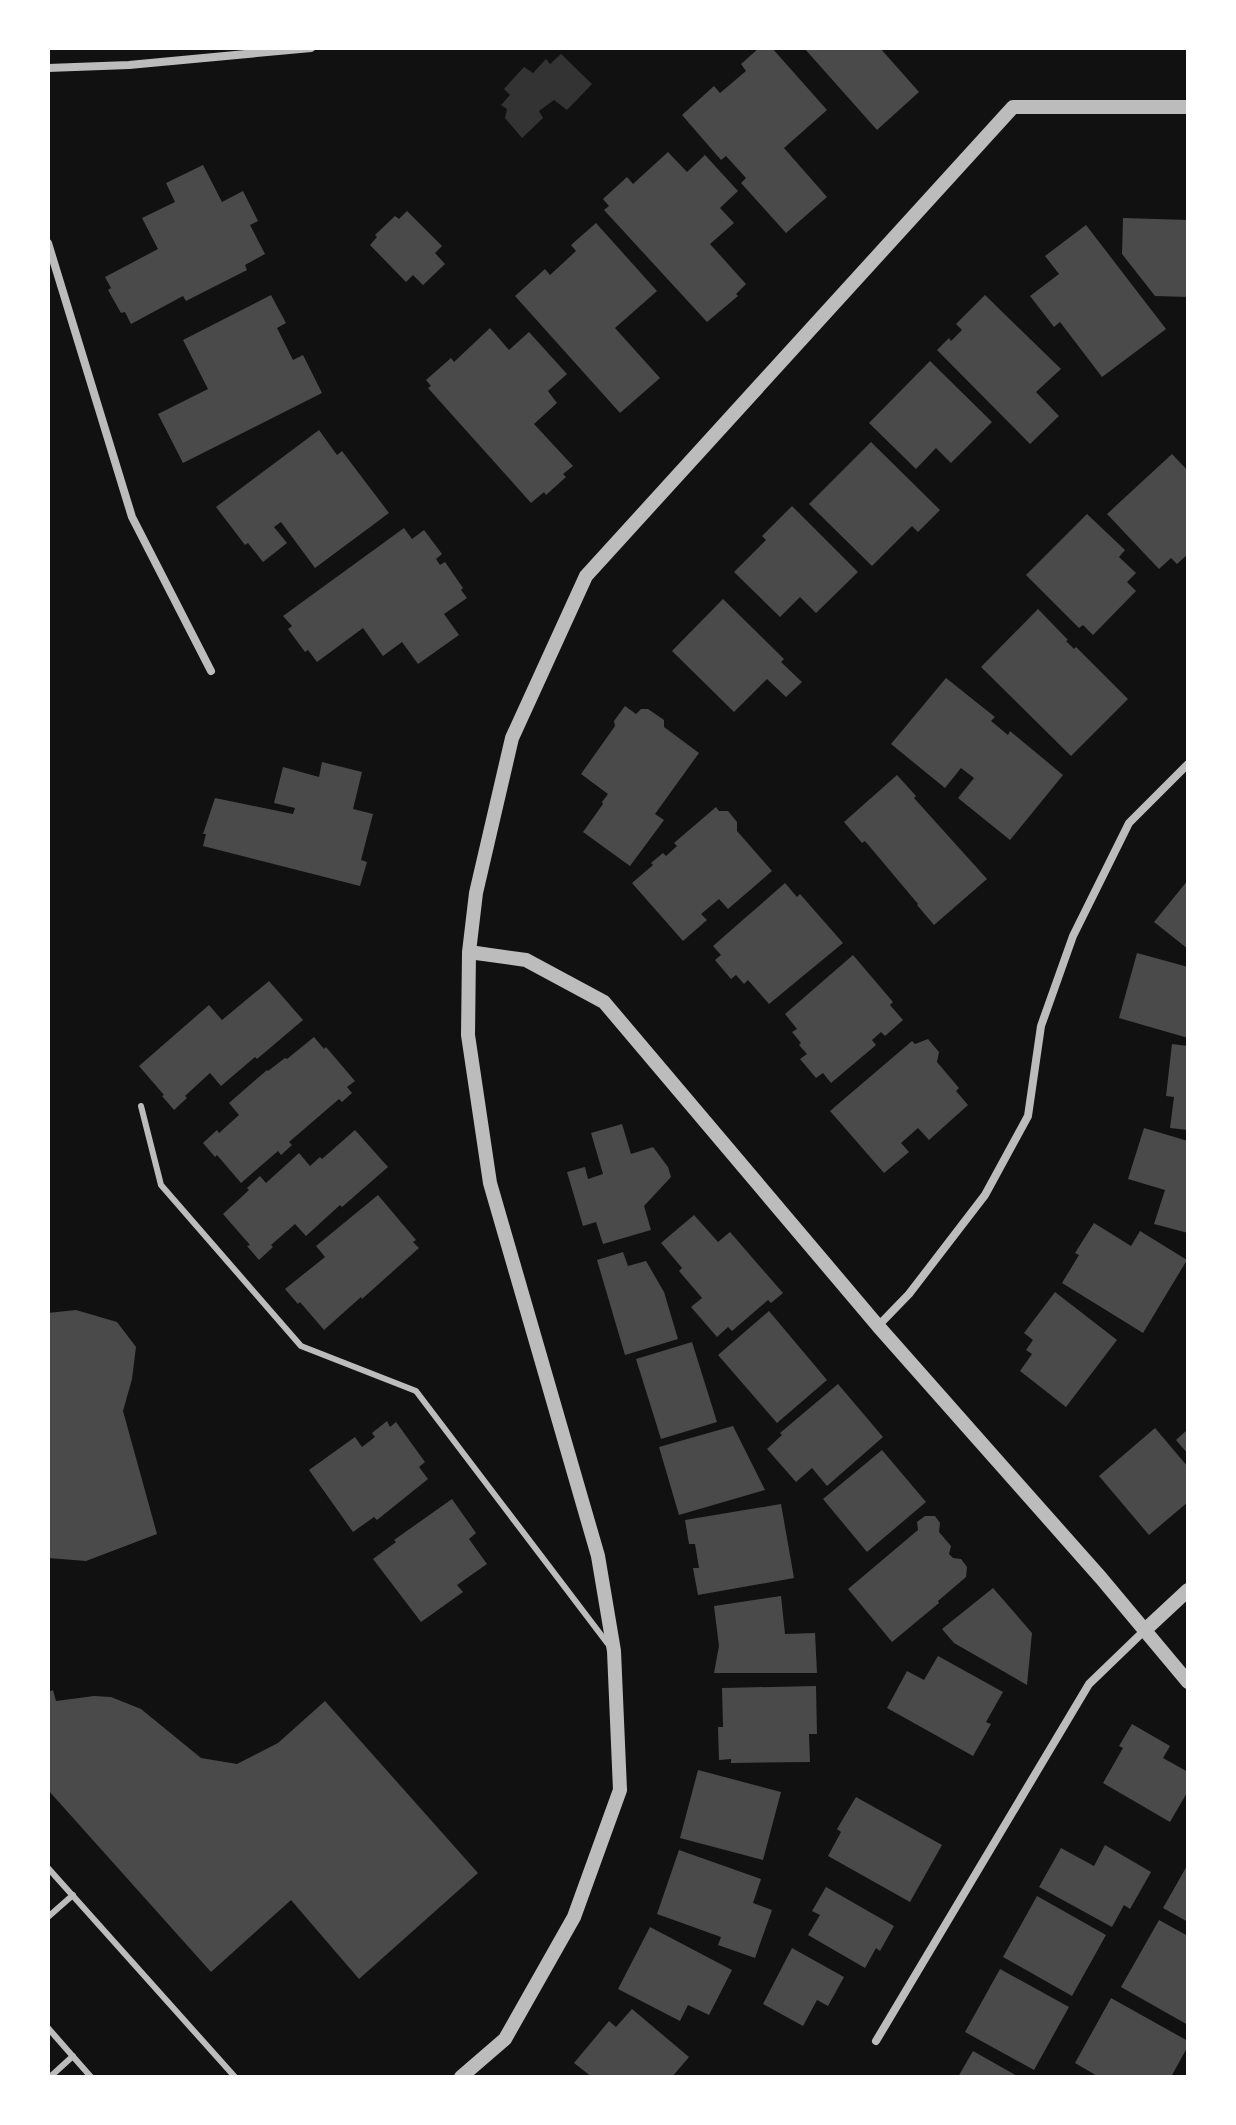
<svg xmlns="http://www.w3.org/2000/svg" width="1236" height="2125" viewBox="0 0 1236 2125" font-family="'Roboto Condensed',sans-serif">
	<rect width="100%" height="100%" fill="#111"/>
	<!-- water -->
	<path fill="#333" d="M 561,54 L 592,84 L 567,110 L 554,100 L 539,111 L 543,118 L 522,138 L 505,118 L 507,109 L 501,105 L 510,95 L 504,89 L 524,67 L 533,73 L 546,59 L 550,64 Z"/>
	<!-- building -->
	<path fill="#4a4a4a" d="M 759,48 L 772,48 L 827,110 L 784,148 L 827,197 L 786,233 L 741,183 L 746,178 L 726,156 L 721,160 L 682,115 L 714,86 L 720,93 L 746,71 L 741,64 Z
		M 804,48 L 880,48 L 919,92 L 877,130 Z
		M 668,152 L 687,172 L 705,155 L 738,191 L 720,208 L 734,223 L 710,244 L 746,284 L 736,294 L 738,296 L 707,322 L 604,210 L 609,206 L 603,199 L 627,177 L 633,184 Z
		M 203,165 L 222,202 L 243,191 L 258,221 L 250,225 L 265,254 L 245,265 L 247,270 L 186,301 L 183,296 L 131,324 L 125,312 L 121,313 L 108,290 L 111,288 L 105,277 L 158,249 L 142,218 L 175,202 L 166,183 Z
		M 407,211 L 442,246 L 435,253 L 445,264 L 423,285 L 413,275 L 406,282 L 370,245 L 377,237 L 375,235 L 395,216 L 399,219 Z
		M 1123,218 L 1188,220 L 1188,297 L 1155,296 L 1122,254 Z
		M 596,223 L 657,291 L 615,328 L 660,378 L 620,413 L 515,296 L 545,269 L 550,275 L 576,251 L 571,245 Z
		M 1086,225 L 1166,329 L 1102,377 L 1060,322 L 1054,327 L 1030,296 L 1059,274 L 1045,256 Z
		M 271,295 L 286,323 L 277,328 L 293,360 L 303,355 L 322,393 L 183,463 L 158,414 L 208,389 L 183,340 Z
		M 985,295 L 1061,369 L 1036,392 L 1059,416 L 1030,444 L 937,350 L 949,338 L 951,341 L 962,330 L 956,324 Z
		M 490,328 L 509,350 L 529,332 L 567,374 L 548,391 L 557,403 L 534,424 L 573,466 L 563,474 L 566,477 L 546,495 L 544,492 L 531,503 L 428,388 L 431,386 L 426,380 L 451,358 L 454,362 Z
		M 930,361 L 992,422 L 951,463 L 936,448 L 916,469 L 869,423 Z
		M 319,430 L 337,455 L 342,451 L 389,513 L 315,568 L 281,522 L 274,527 L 287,543 L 263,562 L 248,543 L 245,545 L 216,507 Z
		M 871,442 L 940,510 L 918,532 L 912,526 L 872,566 L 809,504 Z
		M 1172,454 L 1188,471 L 1188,554 L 1177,564 L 1171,558 L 1159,569 L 1107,514 Z
		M 792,506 L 858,572 L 816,613 L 800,597 L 780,617 L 734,572 L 766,540 L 762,536 Z
		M 1087,514 L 1125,550 L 1119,557 L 1136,573 L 1127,582 L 1136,591 L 1093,635 L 1083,625 L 1079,628 L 1026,575 Z
		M 404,528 L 412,539 L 424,530 L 442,554 L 436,559 L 440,565 L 445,562 L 463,588 L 461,590 L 467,598 L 444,614 L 459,635 L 418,664 L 402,642 L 383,656 L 363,628 L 317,662 L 308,650 L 305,652 L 288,629 L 292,626 L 283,616 Z
		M 723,599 L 784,659 L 781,662 L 802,682 L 786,697 L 767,679 L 734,712 L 672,651 Z
		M 1038,609 L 1068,640 L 1066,641 L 1074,649 L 1076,647 L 1128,699 L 1071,756 L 981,667 Z
		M 946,678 L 995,717 L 991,721 L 1008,735 L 1010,731 L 1063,775 L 1010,840 L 958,798 L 974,778 L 961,768 L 945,788 L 891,744 Z
		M 625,706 L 636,714 L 641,709 L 648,709 L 664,720 L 664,727 L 699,753 L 655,814 L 664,820 L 630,866 L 583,832 L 603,804 L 602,802 L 608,794 L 581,774 L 615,726 L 614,721 Z
		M 322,762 L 362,772 L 353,809 L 373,814 L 361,860 L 367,862 L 360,886 L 203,846 L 206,834 L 203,834 L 215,798 L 293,814 L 295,808 L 274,803 L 283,767 L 319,777 Z
		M 897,775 L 916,796 L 914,798 L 987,879 L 934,925 L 917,905 L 918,904 L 865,841 L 862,843 L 844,822 Z
		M 716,807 L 719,811 L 728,811 L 737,822 L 737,831 L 772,871 L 728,909 L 719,899 L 701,914 L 707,920 L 683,941 L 632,883 L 653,865 L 651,863 L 663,853 L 666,856 L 677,846 L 674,843 Z
		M 1188,880 L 1188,949 L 1154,922 Z
		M 785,883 L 797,897 L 800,894 L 843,943 L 769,1004 L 748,980 L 744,984 L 736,975 L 731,979 L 715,960 L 721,955 L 713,946 Z
		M 1137,953 L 1188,967 L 1188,1038 L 1119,1018 Z
		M 853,955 L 893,1002 L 890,1005 L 903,1020 L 885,1036 L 881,1032 L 872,1040 L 876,1045 L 831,1083 L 823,1073 L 816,1078 L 800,1059 L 807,1054 L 799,1045 L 801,1043 L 792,1032 L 797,1029 L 785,1014 Z
		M 269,981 L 303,1020 L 257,1059 L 255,1057 L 221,1086 L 210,1073 L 185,1096 L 187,1098 L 174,1110 L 162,1096 L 164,1095 L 139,1066 L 209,1005 L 222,1020 Z
		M 314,1037 L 324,1049 L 326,1047 L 355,1081 L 347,1087 L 352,1093 L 342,1102 L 339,1099 L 289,1142 L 292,1145 L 281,1155 L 278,1151 L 241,1183 L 217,1155 L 215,1157 L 203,1143 L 217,1130 L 219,1133 L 239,1115 L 229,1103 L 267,1070 L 268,1071 L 285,1058 L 287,1059 Z
		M 928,1039 L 939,1052 L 937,1062 L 959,1088 L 956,1091 L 968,1105 L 929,1140 L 918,1128 L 901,1143 L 909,1152 L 884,1173 L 830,1111 L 912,1041 L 915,1044 Z
		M 1172,1044 L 1188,1046 L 1188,1130 L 1170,1128 L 1174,1097 L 1166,1096 Z
		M 622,1124 L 631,1154 L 653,1147 L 668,1167 L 671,1177 L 644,1206 L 651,1230 L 603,1244 L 596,1222 L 583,1226 L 567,1172 L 585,1167 L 588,1179 L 603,1174 L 591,1133 Z
		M 1144,1128 L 1188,1141 L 1188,1233 L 1154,1224 L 1165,1190 L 1128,1179 Z
		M 355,1130 L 388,1167 L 342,1207 L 340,1205 L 306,1236 L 295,1224 L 271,1245 L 273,1247 L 259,1260 L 247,1246 L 250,1245 L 223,1214 L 249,1190 L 247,1188 L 260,1176 L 266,1183 L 299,1153 L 310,1166 L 320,1157 L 322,1159 Z
		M 378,1195 L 416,1240 L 413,1242 L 419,1248 L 362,1299 L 361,1297 L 324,1330 L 300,1302 L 298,1304 L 285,1289 L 325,1257 L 316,1246 Z
		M 694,1215 L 718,1242 L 730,1232 L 783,1293 L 771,1303 L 768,1300 L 732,1331 L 728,1327 L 717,1337 L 691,1307 L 702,1298 L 679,1271 L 682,1268 L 661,1243 Z
		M 1094,1223 L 1131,1246 L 1140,1231 L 1187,1260 L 1143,1333 L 1062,1283 L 1079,1255 L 1075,1253 Z
		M 623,1252 L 628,1266 L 646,1261 L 664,1292 L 678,1339 L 625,1355 L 597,1260 Z
		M 1055,1292 L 1117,1340 L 1066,1407 L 1020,1371 L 1032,1354 L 1026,1350 L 1033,1340 L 1024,1333 Z
		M 76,1310 L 117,1322 L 136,1347 L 132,1379 L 123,1411 L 157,1534 L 86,1561 L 48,1558 L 48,1313 Z
		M 769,1311 L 827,1380 L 777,1423 L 718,1355 Z
		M 692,1342 L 717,1422 L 661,1439 L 636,1359 Z
		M 838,1384 L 883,1437 L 827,1486 L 812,1468 L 796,1482 L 767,1449 L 782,1435 L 780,1433 Z
		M 387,1421 L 390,1427 L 396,1422 L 425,1462 L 419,1467 L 428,1479 L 377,1520 L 374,1517 L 353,1532 L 309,1470 L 355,1437 L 362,1447 L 375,1437 L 372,1433 Z
		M 733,1426 L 765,1490 L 679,1515 L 659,1447 Z
		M 1155,1428 L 1188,1467 L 1188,1502 L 1149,1535 L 1099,1476 Z
		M 1188,1429 L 1188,1454 L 1176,1440 Z
		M 882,1450 L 926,1502 L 867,1552 L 823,1499 Z
		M 452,1499 L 476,1533 L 469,1539 L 487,1564 L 457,1585 L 463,1592 L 421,1622 L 373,1559 L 396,1542 L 394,1540 Z
		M 781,1504 L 794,1578 L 698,1595 L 693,1568 L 699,1568 L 695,1544 L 689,1544 L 685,1520 Z
		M 925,1516 L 935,1516 L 940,1523 L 939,1532 L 951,1546 L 949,1554 L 953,1558 L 961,1559 L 967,1567 L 966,1577 L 938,1601 L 939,1603 L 892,1642 L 848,1589 L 918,1530 L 917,1522 Z
		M 993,1588 L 1032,1633 L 1027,1685 L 954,1643 L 942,1629 Z
		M 781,1596 L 785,1634 L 815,1633 L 817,1673 L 714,1673 L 719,1646 L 714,1606 Z
		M 938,1656 L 1003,1692 L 986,1722 L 991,1724 L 973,1756 L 887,1708 L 907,1671 L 924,1680 Z
		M 816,1686 L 817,1734 L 809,1734 L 810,1762 L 731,1763 L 731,1759 L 719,1760 L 718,1727 L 723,1727 L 722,1688 Z
		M 53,1690 L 56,1701 L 94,1696 L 111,1697 L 141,1709 L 201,1758 L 237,1764 L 278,1743 L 325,1701 L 478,1873 L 359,1979 L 291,1900 L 211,1972 L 48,1790 L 48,1692 Z
		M 1132,1724 L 1170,1746 L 1163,1758 L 1188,1772 L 1188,1791 L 1170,1822 L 1103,1783 L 1123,1748 L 1119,1746 Z
		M 698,1770 L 781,1792 L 763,1860 L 680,1838 Z
		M 856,1797 L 942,1845 L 910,1902 L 828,1856 L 841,1832 L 837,1829 Z
		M 1105,1845 L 1151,1872 L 1130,1909 L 1124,1905 L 1112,1927 L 1039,1887 L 1061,1848 L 1094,1866 Z
		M 679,1850 L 761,1879 L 753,1903 L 772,1910 L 755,1958 L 718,1945 L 721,1937 L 657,1914 Z
		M 1188,1864 L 1188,1922 L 1163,1908 Z
		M 826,1887 L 894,1926 L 880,1951 L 876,1948 L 865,1968 L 808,1935 L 820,1915 L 812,1911 Z
		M 1037,1896 L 1106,1935 L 1072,1996 L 1003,1957 Z
		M 1159,1920 L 1188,1936 L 1188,2025 L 1121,1987 Z
		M 650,1927 L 732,1970 L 709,2015 L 688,2005 L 680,2021 L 618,1989 Z
		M 792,1948 L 844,1977 L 828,2006 L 817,2000 L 803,2026 L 763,2004 Z
		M 1000,1969 L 1069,2007 L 1034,2070 L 965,2032 Z
		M 1111,1998 L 1188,2041 L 1188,2046 L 1171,2077 L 1099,2077 L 1075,2063 Z
		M 632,2009 L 689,2057 L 672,2077 L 592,2077 L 574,2063 L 609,2021 L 616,2027 Z
		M 973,2051 L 1019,2077 L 958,2077 Z"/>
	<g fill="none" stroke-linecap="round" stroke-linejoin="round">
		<!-- service -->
		<path stroke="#bcbcbc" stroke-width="6" d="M 141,1106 L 161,1185 L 301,1346 L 416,1391 L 608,1644
			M 48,1868 L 235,2077
			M 48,1917 L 73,1895
			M 48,2028 L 91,2077
			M 50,2077 L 73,2056"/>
		<!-- minor -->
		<path stroke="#bcbcbc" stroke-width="8" d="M 48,68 L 129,65 L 311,48
			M 48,243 L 132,517 L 211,671
			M 878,1326 L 909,1294 L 985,1195 L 1028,1116 L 1041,1026 L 1073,936 L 1129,823 L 1188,764
			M 876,2041 L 1089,1684 L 1145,1630"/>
		<!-- tertiary -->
		<path stroke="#bcbcbc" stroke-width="14" d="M 469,952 L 526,960 L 604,1002 L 878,1326 L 1101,1578 L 1188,1682
			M 1145,1630 L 1188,1590
			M 461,2077 L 505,2039 L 574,1917 L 620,1790 L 614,1651 L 598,1556 L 490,1183 L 468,1035 L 469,952 L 476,893 L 512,738 L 586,576 L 1013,107 L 1188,107"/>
	</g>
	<!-- border -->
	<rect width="1236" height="2125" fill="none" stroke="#ffffff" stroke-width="100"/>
</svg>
